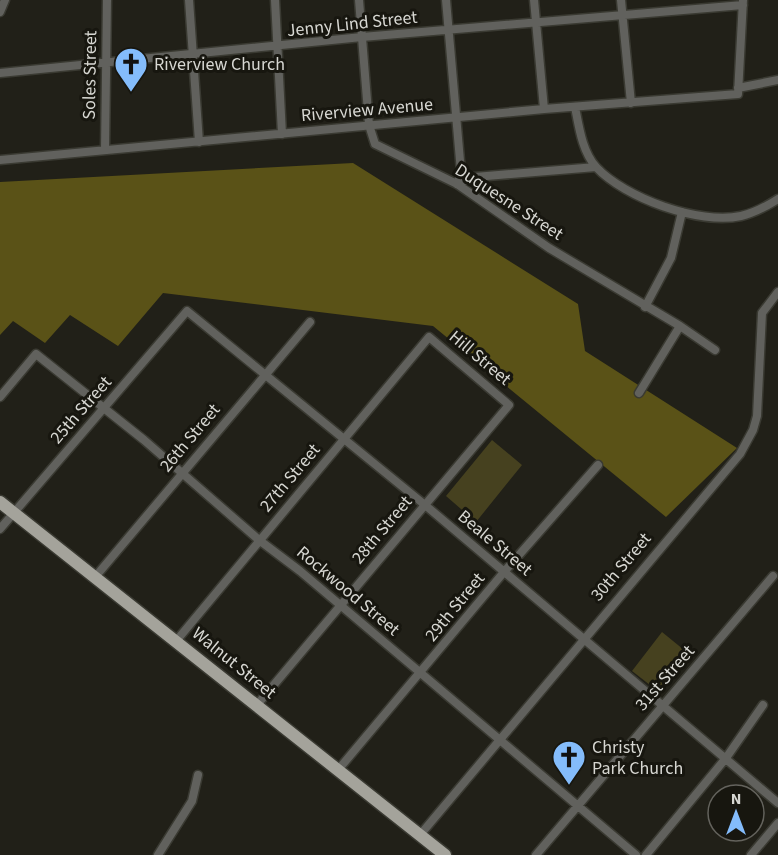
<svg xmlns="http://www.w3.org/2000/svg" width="778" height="855" viewBox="0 0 778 855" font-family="'Source Sans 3',sans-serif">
	<rect width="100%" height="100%" fill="#212018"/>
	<!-- green -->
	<path fill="#46411f" d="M 492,440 L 522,465 L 476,522 L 446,496 Z
		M 662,632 L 689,654 L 659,692 L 632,671 Z"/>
	<!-- forest -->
	<path fill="#5a5217" d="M 353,163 L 578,304 L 585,351 L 737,448 L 666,517 L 433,326 L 163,293 L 118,346 L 70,315 L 45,343 L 13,321 L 0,335 L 0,182 Z"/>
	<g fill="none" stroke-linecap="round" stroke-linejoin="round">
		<!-- street casing -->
		<g stroke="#3a3a32" stroke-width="11">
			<path id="street" d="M 189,0 L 199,142
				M 275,0 L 282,134
				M 359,0 L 369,125 L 375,144 L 457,184 L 549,248 L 680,326 L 715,350
				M 446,0 L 461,172 L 457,184
				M 534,0 L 544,109
				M 621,0 L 631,103
				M 0,12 L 5,0
				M 0,73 L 362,37 L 743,5
				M 738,88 L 778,80
				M 575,107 C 579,127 582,151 596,167 C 625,198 699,225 741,216 C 754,213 767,206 778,199
				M 105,150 L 107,0
				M 0,160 L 544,109 L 738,94 L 743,0
				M 457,184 L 475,177 L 596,167
				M 645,307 L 671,258 L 682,212
				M 639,393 L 680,326
				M 0,397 L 36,354 L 144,440 L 259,540 L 300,571 L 636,855
				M 0,529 L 187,311 L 425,505 L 778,803
				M 96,576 L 310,322
				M 177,640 L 429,337 L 509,405 L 257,705
				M 338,770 L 504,572 L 598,465
				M 420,835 L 740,454 L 753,430 L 757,416 L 762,313 L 778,292
				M 158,855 L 192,801 L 198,775
				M 536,855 L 773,576
				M 646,855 L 726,758 L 763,705
				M 751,855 L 778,823"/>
		</g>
		<!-- primary casing -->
		<g stroke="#3a3a32" stroke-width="15">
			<path id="primary" d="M 0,502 L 445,855"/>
		</g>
		<!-- street -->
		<use href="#street" stroke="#61615d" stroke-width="8"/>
		<!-- primary -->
		<use href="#primary" stroke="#a4a39b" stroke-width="12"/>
	</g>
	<!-- icons -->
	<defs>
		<g id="church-pin" transform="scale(1.725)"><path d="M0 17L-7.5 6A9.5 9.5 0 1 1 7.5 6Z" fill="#84bcfb" stroke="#17160f"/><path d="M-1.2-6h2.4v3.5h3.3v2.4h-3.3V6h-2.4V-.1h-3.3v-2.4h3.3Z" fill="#111"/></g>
	</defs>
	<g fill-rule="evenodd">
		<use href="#church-pin" x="131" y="64"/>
		<use href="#church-pin" x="569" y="757"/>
	</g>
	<g text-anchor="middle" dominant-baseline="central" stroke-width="6" stroke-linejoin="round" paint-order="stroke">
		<!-- street labels -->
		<g font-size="18" fill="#d7d7d2" stroke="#17160f">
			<text transform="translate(352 24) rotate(-6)">Jenny Lind Street</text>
			<text transform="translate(90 75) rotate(-89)">Soles Street</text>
			<text transform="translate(367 110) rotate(-5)">Riverview Avenue</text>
			<text transform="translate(509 202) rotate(33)">Duquesne Street</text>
			<text transform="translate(480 358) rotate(40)">Hill Street</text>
			<text transform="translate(81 410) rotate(-49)">25th Street</text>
			<text transform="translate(190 438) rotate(-50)">26th Street</text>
			<text transform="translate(290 478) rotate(-50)">27th Street</text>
			<text transform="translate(382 530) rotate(-50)">28th Street</text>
			<text transform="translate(495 543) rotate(40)">Beale Street</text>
			<text transform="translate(621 567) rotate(-50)">30th Street</text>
			<text transform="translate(348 591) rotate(40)">Rockwood Street</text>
			<text transform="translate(455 607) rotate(-51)">29th Street</text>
			<text transform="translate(234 663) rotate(39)">Walnut Street</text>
			<text transform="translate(665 678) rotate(-49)">31st Street</text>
		</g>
		<!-- poi labels -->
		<g font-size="18" fill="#d7d7d2" stroke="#17160f" text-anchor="start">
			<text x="154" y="64">Riverview Church</text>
			<text x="592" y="747">Christy<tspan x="592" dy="21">Park Church</tspan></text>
		</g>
	</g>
	<!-- north arrow -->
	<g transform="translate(736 813)"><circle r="28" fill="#17160f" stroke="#64635d" stroke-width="1.5"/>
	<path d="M0-4.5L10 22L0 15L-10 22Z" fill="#84bcfb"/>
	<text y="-9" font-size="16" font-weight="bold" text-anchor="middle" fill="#d7d7d2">N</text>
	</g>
</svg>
